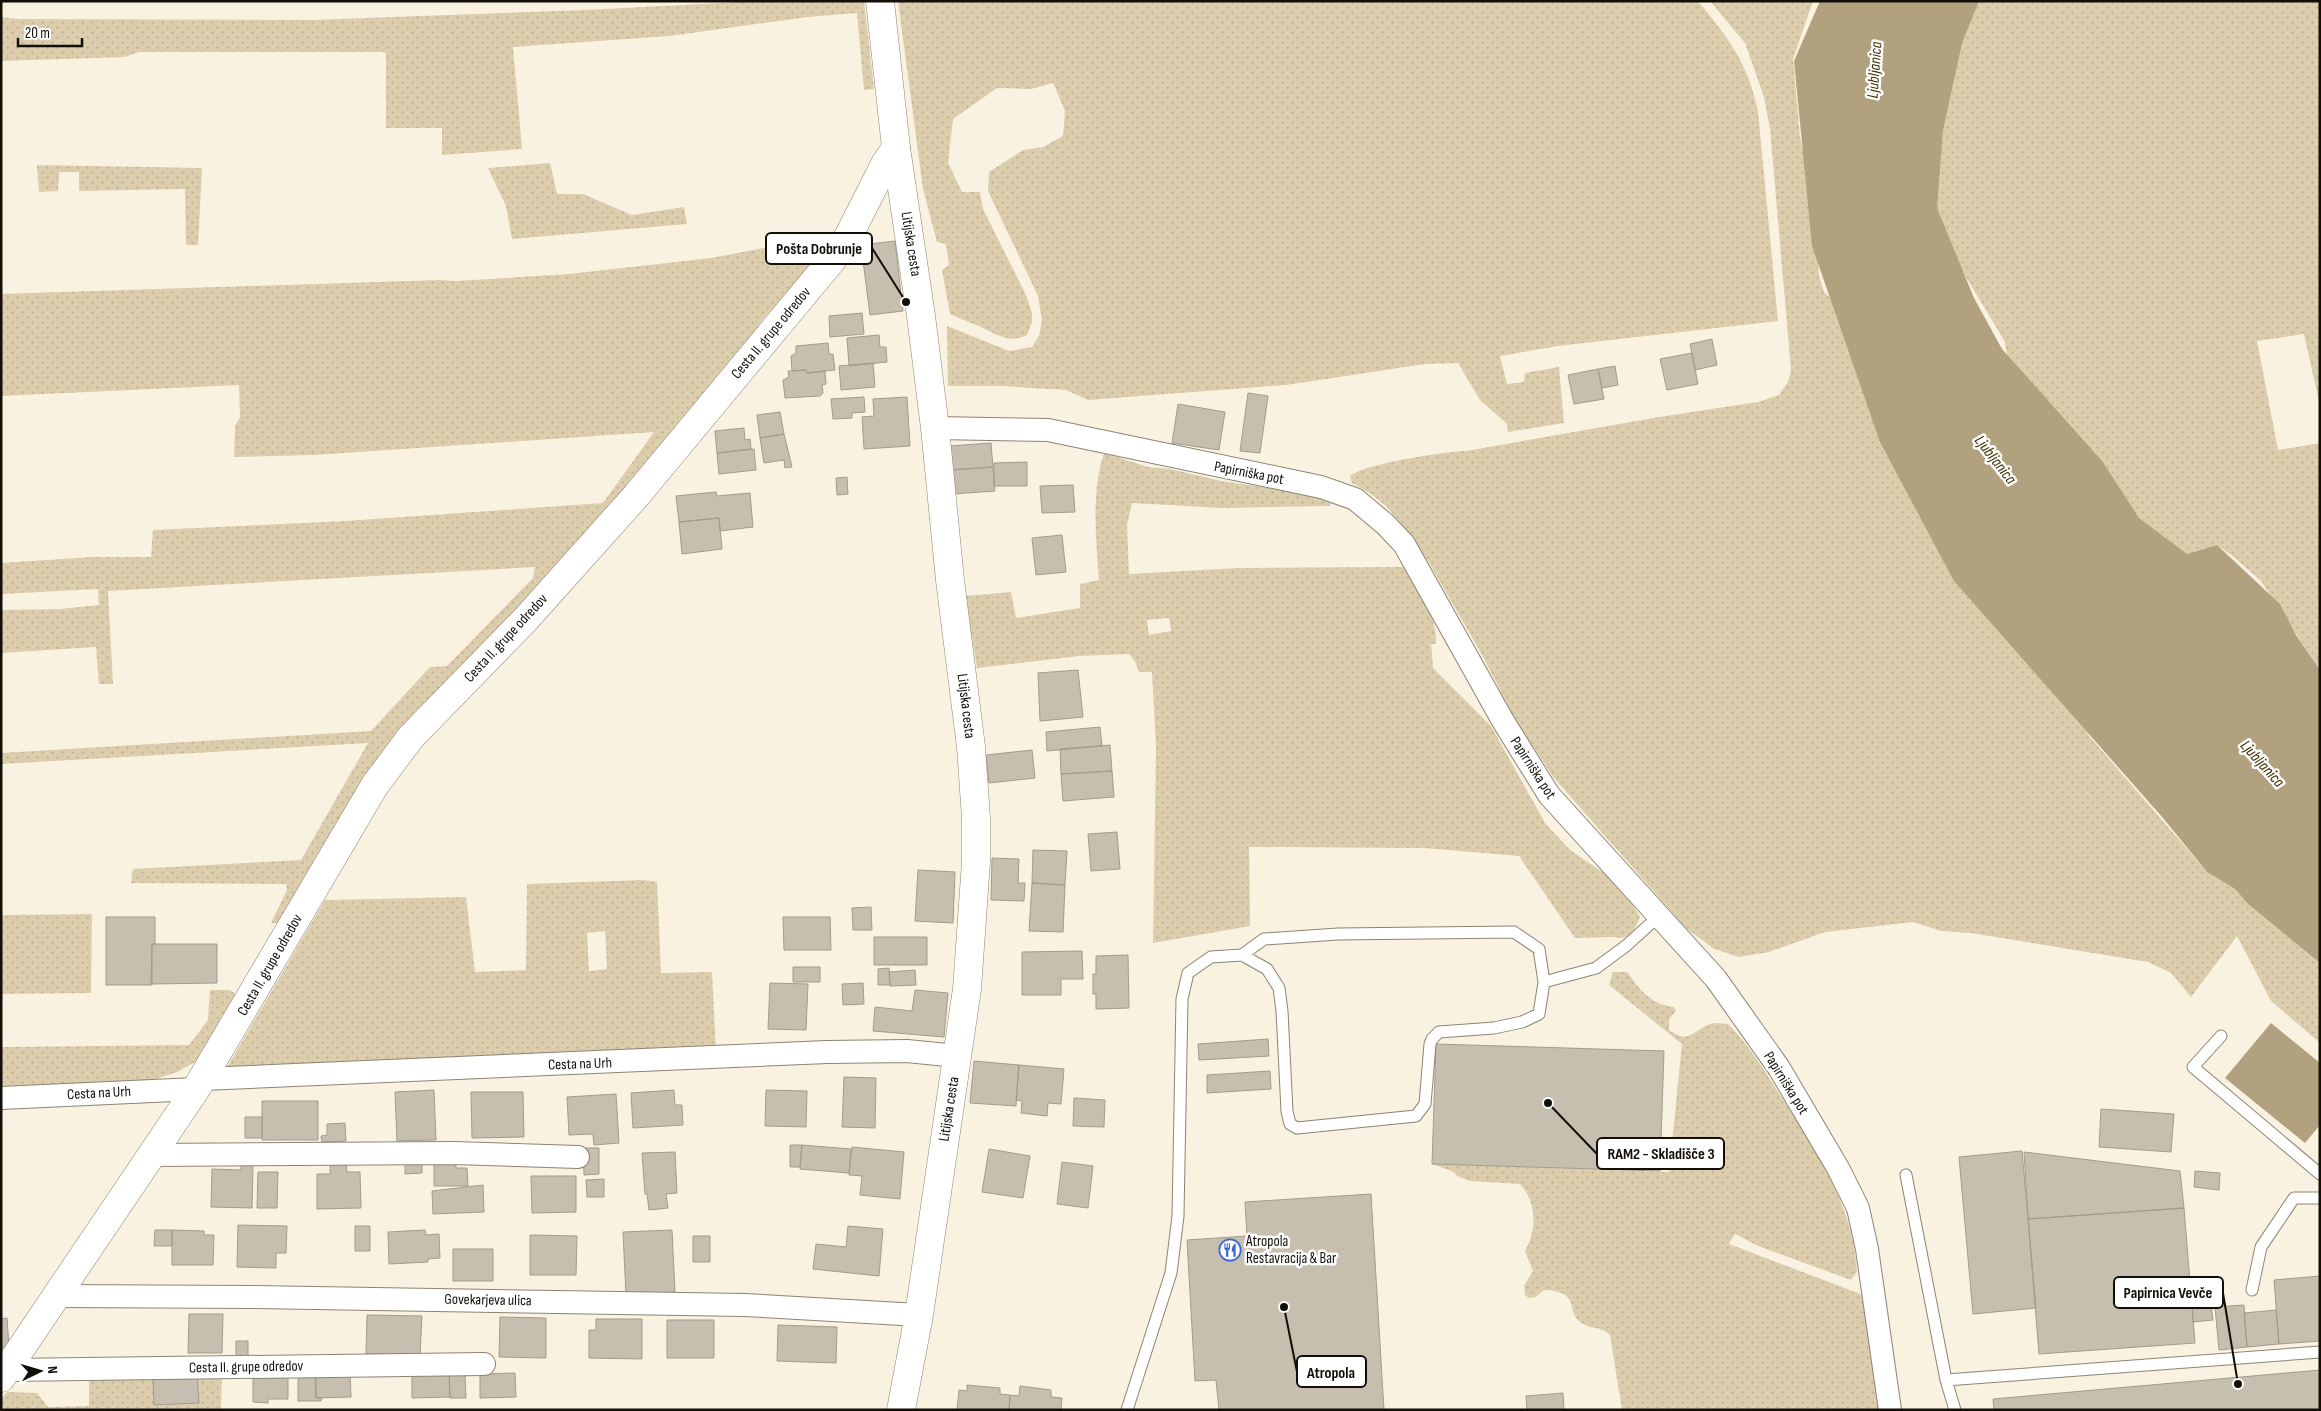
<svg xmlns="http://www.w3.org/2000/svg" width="2321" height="1411" viewBox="0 0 2321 1411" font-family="'Sofia Sans Condensed',sans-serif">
	<defs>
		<pattern id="grass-dots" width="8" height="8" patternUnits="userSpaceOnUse" patternTransform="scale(1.25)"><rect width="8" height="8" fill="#dccdad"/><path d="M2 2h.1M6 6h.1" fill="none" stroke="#bcaf94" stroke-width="1.8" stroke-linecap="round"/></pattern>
	</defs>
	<rect width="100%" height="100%" fill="#faf2e1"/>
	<!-- grass -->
	<path fill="url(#grass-dots)" fill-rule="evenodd" d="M 759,1 L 864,1 L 874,89 L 864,90 L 857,13 L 808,17 L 669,36 L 513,47 L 522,149 L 442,155 L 442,128 L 386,128 L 386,53 L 382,52 L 139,52 L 125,57 L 1,61 L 1,17 L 18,19 L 312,20 L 585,10 Z
		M 898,1 L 1698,1 C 1730,40 1747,62 1758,111 L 1778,321 L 1558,346 L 1500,356 L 1507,384 L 1524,382 L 1525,373 L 1559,367 L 1564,423 L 1508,432 L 1507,424 L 1480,400 L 1458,363 L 1425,364 L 1286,385 L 1088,400 L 1066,390 L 1001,386 L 948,386 L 947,326 L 1009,351 L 1032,347 L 1039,336 L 1042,321 L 1038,296 L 988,191 L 989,172 L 1023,150 L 1043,147 L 1063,136 L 1065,111 L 1053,83 L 1031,89 L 997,88 L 953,119 L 948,163 L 962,192 L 980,192 L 983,209 L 1026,295 L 1032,313 L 1032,322 L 1027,335 C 1007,345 994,332 976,325 C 967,321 958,318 950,314 L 942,270 L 949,265 L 946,244 L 937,242 L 923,189 Z
		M 1710,1 L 1813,1 L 1793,59 L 1800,137 L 1815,213 L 1819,276 L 1824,292 L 1844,310 L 2059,688 L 2090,737 L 2207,872 L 2235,889 L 2248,904 L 2320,963 L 2320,1043 L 2271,1001 L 2237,936 L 2191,997 L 2171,973 L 2148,962 L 1971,933 L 1941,931 L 1913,922 L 1825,932 L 1769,952 L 1739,957 L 1714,949 L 1686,928 L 1554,778 L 1515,719 L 1481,653 L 1429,563 L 1407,530 L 1386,506 L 1371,494 L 1352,483 L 1350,476 C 1367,463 1443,452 1466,451 L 1659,417 L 1758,402 L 1779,395 L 1788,382 L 1791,370 L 1770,129 L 1764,97 L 1745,43 Z
		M 1975,1 L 2320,1 L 2320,406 L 2304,334 L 2257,341 L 2278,450 L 2320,443 L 2320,670 L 2261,581 L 2234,557 L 2217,545 L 2187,554 L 2175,550 L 2139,518 L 2009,366 L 2005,342 L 1960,267 L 1939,224 L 1933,189 L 1940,90 Z
		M 550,163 L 557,194 L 583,194 L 632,215 L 684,207 L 687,224 L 512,239 L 506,206 L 488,168 Z
		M 37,165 L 202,168 L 198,245 L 186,245 L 185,189 L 79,191 L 79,172 L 59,172 L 58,191 L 39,192 Z
		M 834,235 C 820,254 807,274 791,290 C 772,311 759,317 749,345 L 554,573 L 413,714 L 381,755 L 280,923 L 271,923 L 287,890 L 286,884 L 131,883 L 133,869 L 301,860 L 368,743 L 1,764 L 1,753 L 371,731 L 430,667 L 447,666 L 533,578 L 535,567 L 108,591 L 113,684 L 99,684 L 96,647 L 1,653 L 1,610 L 60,609 L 99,605 L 98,589 L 1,594 L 1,563 L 93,557 L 151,557 L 153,530 L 346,521 L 603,503 L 654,432 L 314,455 L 234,457 L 235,426 L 240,417 L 239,385 L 1,396 L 1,294 L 439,280 L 456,281 L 569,274 L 711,258 Z
		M 1104,453 L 1148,467 L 1170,469 L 1221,481 L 1298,492 L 1332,502 L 1330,506 L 1222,508 L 1132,503 L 1127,525 L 1129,574 L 1238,568 L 1404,567 C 1417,592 1438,615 1436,644 L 1431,644 L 1433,668 L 1491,726 L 1545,823 L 1570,850 L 1604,873 L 1632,904 L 1640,917 C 1636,929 1628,942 1614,937 L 1575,938 L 1519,856 L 1424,848 L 1249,847 L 1250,926 L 1153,943 L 1156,748 L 1152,672 L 1139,672 L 1135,661 L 1129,654 L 1079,656 L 977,668 L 965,596 L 1011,592 L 1016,618 L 1080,608 L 1080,584 L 1099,580 C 1096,539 1091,493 1104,453 ZM 1169,618 L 1171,631 L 1149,635 L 1147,620 Z
		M 643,880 L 657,882 L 661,973 L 712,972 L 716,1051 L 226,1069 L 325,900 L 466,897 L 475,972 L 526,970 L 527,884 ZM 605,931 L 607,969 L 589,971 L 587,933 Z
		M 92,914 L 91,993 L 1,994 L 1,915 Z
		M 1613,972 L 1627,972 C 1640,990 1650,1004 1674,1007 L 1676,1011 L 1669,1019 L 1669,1030 C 1689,1044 1691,1032 1708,1025 C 1713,1022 1722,1024 1728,1024 C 1750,1046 1765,1072 1782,1098 C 1817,1152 1854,1207 1857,1272 L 1851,1280 L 1758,1246 L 1735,1234 L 1729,1244 L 1863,1295 L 1879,1410 L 1622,1410 L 1610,1335 C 1602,1327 1594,1329 1585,1325 C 1562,1313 1585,1292 1544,1290 L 1536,1297 L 1529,1298 L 1525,1295 L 1524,1286 L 1533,1271 L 1525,1251 C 1537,1231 1537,1201 1520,1184 L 1470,1181 L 1457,1176 L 1454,1172 L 1432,1164 L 1669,1172 L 1682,1044 L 1609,985 Z
		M 210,990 L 230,990 L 237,995 L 206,1051 L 195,1062 L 177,1072 L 141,1084 L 1,1092 L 1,1047 L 189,1045 L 208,1020 Z
		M 222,1375 L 221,1410 L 1,1410 L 1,1399 L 7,1392 L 37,1393 L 48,1407 L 89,1406 L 89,1378 Z"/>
	<!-- water -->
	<path fill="#b1a17e" d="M 1820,1 L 1979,1 L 1962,43 L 1943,130 L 1937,208 L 1974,298 L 2002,349 L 2102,461 L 2139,518 L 2187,554 L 2217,545 L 2280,604 L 2296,635 L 2320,670 L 2320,963 L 2248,904 L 2235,889 L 2207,872 L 2163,818 L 1954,581 L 1880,442 L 1812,246 L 1794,61 Z
		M 2271,1023 L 2320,1063 L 2320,1125 L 2305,1143 L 2225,1078 Z"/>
	<!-- building -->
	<path fill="#c6beae" stroke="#a39b8b" d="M 895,241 L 903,311 L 870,315 L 861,245 Z
		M 862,313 L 864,334 L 830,337 L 829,316 Z
		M 879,335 L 880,347 L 886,347 L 887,362 L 849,366 L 847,338 Z
		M 1712,339 L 1717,365 L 1695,370 L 1690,344 Z
		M 828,343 L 829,354 L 833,354 L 835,370 L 807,373 L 806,370 L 792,371 L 791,356 L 796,353 L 796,346 Z
		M 1692,353 L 1698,384 L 1667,390 L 1660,359 Z
		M 873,363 L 875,387 L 841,390 L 839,366 Z
		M 1615,366 L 1618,385 L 1602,388 L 1598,369 Z
		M 1598,369 L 1604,399 L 1574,404 L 1568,375 Z
		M 806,370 L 807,373 L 825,371 L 826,384 L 822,385 L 823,393 L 820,396 L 785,398 L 783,380 L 789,377 L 788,371 Z
		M 1248,393 L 1268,396 L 1260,453 L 1240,451 Z
		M 864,397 L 865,412 L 852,413 L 852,418 L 833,419 L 831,399 Z
		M 907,397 L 910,446 L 864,449 L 862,417 L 874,416 L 873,399 Z
		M 1178,404 L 1225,412 L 1219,450 L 1172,443 Z
		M 780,412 L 784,434 L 760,438 L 757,415 Z
		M 744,428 L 745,440 L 750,439 L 751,449 L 717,453 L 715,431 Z
		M 784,434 L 792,467 L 785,468 L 784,460 L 764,463 L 760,438 Z
		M 991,443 L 993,467 L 951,470 L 949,446 Z
		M 754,449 L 756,470 L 719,474 L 717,453 Z
		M 1027,462 L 1027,486 L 994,486 L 994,463 Z
		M 993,467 L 995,491 L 953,494 L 951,470 Z
		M 847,477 L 848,494 L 837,495 L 836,478 Z
		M 1073,485 L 1075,512 L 1042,513 L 1040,486 Z
		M 716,492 L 717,496 L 750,493 L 753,527 L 720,531 L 719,518 L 679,522 L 676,496 Z
		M 719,518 L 722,549 L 682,554 L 679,522 Z
		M 1062,535 L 1066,572 L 1036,575 L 1032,538 Z
		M 1078,670 L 1083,717 L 1040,721 L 1038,673 Z
		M 1100,727 L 1102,746 L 1047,751 L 1046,732 Z
		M 1110,745 L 1112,771 L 1061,774 L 1060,749 Z
		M 1032,750 L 1035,778 L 989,783 L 986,755 Z
		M 1112,771 L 1114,797 L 1063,801 L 1061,774 Z
		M 1117,832 L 1120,869 L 1091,871 L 1088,834 Z
		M 1033,850 L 1067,851 L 1065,885 L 1032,883 Z
		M 992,858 L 1019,859 L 1018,883 L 1025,883 L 1024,901 L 991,900 Z
		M 918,870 L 955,872 L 953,923 L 915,921 Z
		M 1032,883 L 1065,885 L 1063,932 L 1029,931 Z
		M 871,907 L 872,930 L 853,930 L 852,908 Z
		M 106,917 L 155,917 L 155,945 L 152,944 L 152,985 L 106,985 Z
		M 783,917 L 830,917 L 831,950 L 784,950 Z
		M 874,937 L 927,937 L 927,965 L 874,965 Z
		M 152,944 L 217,944 L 217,983 L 151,984 Z
		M 1082,951 L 1083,979 L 1061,979 L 1061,995 L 1022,995 L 1022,952 Z
		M 1128,955 L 1129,1008 L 1096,1009 L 1096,994 L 1093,994 L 1093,974 L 1096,974 L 1096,956 Z
		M 793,967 L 820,967 L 820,982 L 793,982 Z
		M 889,968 L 890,985 L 878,985 L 878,969 Z
		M 915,970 L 916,985 L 890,986 L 889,972 Z
		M 770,983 L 808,984 L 806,1030 L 768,1029 Z
		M 863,983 L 864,1004 L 843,1005 L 842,984 Z
		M 915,990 L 948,993 L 944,1037 L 873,1031 L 875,1007 L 912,1011 Z
		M 1268,1039 L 1269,1056 L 1199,1060 L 1198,1044 Z
		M 1436,1044 L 1664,1051 L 1660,1171 L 1432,1164 Z
		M 974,1061 L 1019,1065 L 1016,1106 L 970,1103 Z
		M 1019,1065 L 1064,1069 L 1061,1104 L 1048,1103 L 1047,1116 L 1021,1113 L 1022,1101 L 1016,1100 Z
		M 1270,1071 L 1271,1089 L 1207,1093 L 1207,1075 Z
		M 844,1077 L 876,1078 L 875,1128 L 842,1127 Z
		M 434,1090 L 436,1140 L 397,1141 L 395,1092 Z
		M 674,1090 L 675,1105 L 682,1105 L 683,1125 L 633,1128 L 631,1093 Z
		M 766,1090 L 807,1091 L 806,1127 L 765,1126 Z
		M 471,1092 L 523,1092 L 524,1137 L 472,1138 Z
		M 616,1094 L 619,1143 L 594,1145 L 593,1134 L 569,1135 L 567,1097 Z
		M 1074,1098 L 1105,1100 L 1104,1127 L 1073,1126 Z
		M 262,1101 L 318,1101 L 318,1140 L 262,1140 Z
		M 2101,1109 L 2174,1114 L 2171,1152 L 2099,1147 Z
		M 245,1117 L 262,1117 L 262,1138 L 245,1138 Z
		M 345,1123 L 346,1141 L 322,1142 L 321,1136 L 327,1135 L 327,1124 Z
		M 790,1145 L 802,1145 L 800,1167 L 790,1167 Z
		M 802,1145 L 851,1149 L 849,1173 L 800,1169 Z
		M 852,1147 L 904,1152 L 900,1199 L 860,1195 L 862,1176 L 849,1175 Z
		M 583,1148 L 599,1148 L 599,1174 L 584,1175 Z
		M 989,1149 L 1030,1156 L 1023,1198 L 982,1192 Z
		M 2022,1151 L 2036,1308 L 1973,1314 L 1959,1157 Z
		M 675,1152 L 677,1193 L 666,1194 L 668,1208 L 649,1210 L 647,1194 L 645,1194 L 642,1153 Z
		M 2024,1152 L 2180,1171 L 2184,1208 L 2028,1219 Z
		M 422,1160 L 422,1173 L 405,1174 L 405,1161 Z
		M 434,1160 L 456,1160 L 456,1168 L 467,1168 L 468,1186 L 434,1186 Z
		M 346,1161 L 347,1172 L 360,1172 L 361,1208 L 317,1209 L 317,1174 L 330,1174 L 330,1162 Z
		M 1062,1162 L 1093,1166 L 1088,1208 L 1057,1204 Z
		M 241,1164 L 253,1164 L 252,1208 L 211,1207 L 212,1169 L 241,1170 Z
		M 2195,1171 L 2220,1173 L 2219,1190 L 2194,1187 Z
		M 258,1172 L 278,1172 L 277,1208 L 257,1208 Z
		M 531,1176 L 576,1176 L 576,1212 L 532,1213 Z
		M 604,1179 L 604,1197 L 587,1197 L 586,1180 Z
		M 483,1185 L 484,1212 L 433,1214 L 432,1191 Z
		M 1371,1194 L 1384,1410 L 1219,1410 L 1216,1380 L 1195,1381 L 1187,1240 L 1247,1236 L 1245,1202 Z
		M 2184,1208 L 2195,1343 L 2039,1354 L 2028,1219 Z
		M 238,1225 L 287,1226 L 286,1253 L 276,1253 L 276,1268 L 237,1267 Z
		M 355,1226 L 370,1226 L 370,1251 L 355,1251 Z
		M 848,1226 L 883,1229 L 879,1276 L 813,1269 L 816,1244 L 846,1247 Z
		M 155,1230 L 172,1230 L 172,1246 L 154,1246 Z
		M 172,1230 L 204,1231 L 204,1235 L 214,1235 L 213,1265 L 172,1265 Z
		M 425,1230 L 426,1235 L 439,1234 L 440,1258 L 428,1259 L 428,1262 L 389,1264 L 388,1232 Z
		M 672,1230 L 675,1292 L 626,1295 L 623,1232 Z
		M 530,1235 L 577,1236 L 576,1275 L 530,1275 Z
		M 693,1236 L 710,1236 L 710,1262 L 693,1262 Z
		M 453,1249 L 493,1249 L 493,1281 L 453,1281 Z
		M 2320,1276 L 2320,1341 L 2279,1344 L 2274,1280 Z
		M 2211,1304 L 2213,1320 L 2193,1322 L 2192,1305 Z
		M 2244,1305 L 2247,1347 L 2219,1350 L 2215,1307 Z
		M 2276,1310 L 2279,1344 L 2247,1347 L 2244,1313 Z
		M 189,1314 L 223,1314 L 222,1353 L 188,1353 Z
		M 367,1315 L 422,1316 L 420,1355 L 366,1354 Z
		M 500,1317 L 546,1318 L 546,1358 L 499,1357 Z
		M 7,1318 L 9,1347 L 1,1348 L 1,1319 Z
		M 596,1319 L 642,1319 L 642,1359 L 589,1358 L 589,1330 L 596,1330 Z
		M 667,1320 L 714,1320 L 714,1358 L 667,1358 Z
		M 778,1325 L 837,1327 L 836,1363 L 777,1361 Z
		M 236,1341 L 248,1341 L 248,1359 L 236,1359 Z
		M 2320,1370 L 2320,1410 L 1994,1410 L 1993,1399 Z
		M 449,1372 L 450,1397 L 412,1398 L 412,1373 Z
		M 350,1373 L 351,1397 L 316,1398 L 315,1374 Z
		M 515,1373 L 516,1397 L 480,1398 L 480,1374 Z
		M 449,1374 L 465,1374 L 466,1398 L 450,1398 Z
		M 197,1375 L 199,1403 L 154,1405 L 153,1378 Z
		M 253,1375 L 288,1375 L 288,1399 L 268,1399 L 268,1403 L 253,1402 Z
		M 298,1377 L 316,1377 L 316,1398 L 322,1398 L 321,1401 L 298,1401 Z
		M 967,1385 L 1000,1388 L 1000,1394 L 1010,1395 L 1009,1410 L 957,1410 L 959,1390 L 967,1391 Z
		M 1020,1386 L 1051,1390 L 1051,1397 L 1062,1398 L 1061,1410 L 1009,1410 L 1010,1395 L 1019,1396 Z
		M 1563,1393 L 1564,1410 L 1527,1410 L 1526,1396 Z"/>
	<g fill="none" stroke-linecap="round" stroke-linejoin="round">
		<!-- service casing -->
		<g stroke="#8c8475" stroke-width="13">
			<path id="service" d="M 1544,982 L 1596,968 L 1627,945 L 1660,915
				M 2221,1036 L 2193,1067 L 2320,1174
				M 1906,1175 L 1946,1380 L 1955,1410
				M 2252,1290 L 2261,1247 L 2294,1198 L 2320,1198
				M 1946,1380 L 2320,1352
				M 1127,1410 L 1171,1273 L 1178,1216 L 1182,999 L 1188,973 L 1211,957 L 1242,955 L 1264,939 L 1280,938 L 1338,934 L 1514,932 L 1539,949 L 1544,982 L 1539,1014 L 1522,1022 L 1494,1028 L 1439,1032 L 1432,1039 L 1430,1044 L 1425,1104 L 1416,1116 L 1297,1128 L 1290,1124 L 1287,1111 L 1282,1011 L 1279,988 L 1267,969 L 1242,955"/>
		</g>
		<!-- minor casing -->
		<g stroke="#8c8475" stroke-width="24">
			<path id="minor" d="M 935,428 L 1048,430 L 1321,487 L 1355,499 L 1385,524 L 1404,544 L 1503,721 L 1549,795 L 1716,979 L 1779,1068 L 1838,1168 L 1858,1208 L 1867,1249 L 1890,1410
				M 203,1079 L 827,1052 L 907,1051 L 957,1056
				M 1,1098 L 196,1089
				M 151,1155 L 454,1153 L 578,1157
				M 58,1296 L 253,1297 L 745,1305 L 919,1315
				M 8,1370 L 484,1364"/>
		</g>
		<!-- tertiary casing -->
		<g stroke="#8c8475" stroke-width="29">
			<path id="tertiary" d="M 1,1378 L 196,1089 L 375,785 L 411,737 L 525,620 L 636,496 L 832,260 L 848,237 L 885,164 L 896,148"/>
		</g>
		<!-- secondary casing -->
		<g stroke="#8c8475" stroke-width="29">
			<path id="secondary" d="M 880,1 L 896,148 L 921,316 L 935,428 L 950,580 L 971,747 L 976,818 L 976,862 L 967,989 L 919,1315 L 901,1410"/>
		</g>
		<!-- service -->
		<use href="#service" stroke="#fff" stroke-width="11"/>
		<!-- minor -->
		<use href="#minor" stroke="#fff" stroke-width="22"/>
		<!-- tertiary -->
		<use href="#tertiary" stroke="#fff" stroke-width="28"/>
		<!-- secondary -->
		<use href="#secondary" stroke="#fff" stroke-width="28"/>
	</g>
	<!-- icons -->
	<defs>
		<g id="restaurant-ring" transform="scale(1.125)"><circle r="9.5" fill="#fff" stroke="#3c65d6" stroke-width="1.5"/><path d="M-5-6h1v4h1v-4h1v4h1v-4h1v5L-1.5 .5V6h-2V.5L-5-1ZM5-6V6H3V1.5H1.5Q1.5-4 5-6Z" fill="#3c65d6"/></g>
	</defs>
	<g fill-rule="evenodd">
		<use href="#restaurant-ring" x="1230" y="1250"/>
	</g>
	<g text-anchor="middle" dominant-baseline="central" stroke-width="5" stroke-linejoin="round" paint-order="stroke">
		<!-- street labels -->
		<g font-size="15" fill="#120f09" stroke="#fff">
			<text transform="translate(911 244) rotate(81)">Litijska cesta</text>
			<text transform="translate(771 333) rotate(-50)">Cesta II. grupe odredov</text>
			<text transform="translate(1249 473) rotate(11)">Papirniška pot</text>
			<text transform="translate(506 638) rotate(-47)">Cesta II. grupe odredov</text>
			<text transform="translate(966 706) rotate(83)">Litijska cesta</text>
			<text transform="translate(1533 768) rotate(57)">Papirniška pot</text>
			<text transform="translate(270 965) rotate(-60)">Cesta II. grupe odredov</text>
			<text transform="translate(580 1064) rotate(-2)">Cesta na Urh</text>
			<text transform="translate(1786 1083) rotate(58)">Papirniška pot</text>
			<text transform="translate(99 1093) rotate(-3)">Cesta na Urh</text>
			<text transform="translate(949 1109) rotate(-81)">Litijska cesta</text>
			<text transform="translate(488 1300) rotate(1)">Govekarjeva ulica</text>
			<text transform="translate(246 1367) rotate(-1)">Cesta II. grupe odredov</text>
		</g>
		<!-- poi labels -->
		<g font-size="15" fill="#120f09" stroke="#fff" text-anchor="start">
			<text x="1246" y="1241">Atropola<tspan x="1246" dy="17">Restavracija &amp; Bar</tspan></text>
		</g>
		<!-- water labels -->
		<g font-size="16" font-style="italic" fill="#433101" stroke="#fff">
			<text transform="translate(1875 70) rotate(-86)">Ljubljanica</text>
			<text transform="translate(1995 460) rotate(52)">Ljubljanica</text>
			<text transform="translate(2262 764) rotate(48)">Ljubljanica</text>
		</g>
	</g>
	<!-- callouts -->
	<path fill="none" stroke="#120f09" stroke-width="2" d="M906 302L872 248M1548 1103L1597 1154M2238 1384L2223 1293M1284 1307L1297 1372"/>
	<g fill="#120f09" stroke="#fff" stroke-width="2">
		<circle cx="906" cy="302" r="5"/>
		<circle cx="1548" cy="1103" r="5"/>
		<circle cx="2238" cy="1384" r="5"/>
		<circle cx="1284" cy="1307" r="5"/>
	</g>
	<g fill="#fff" stroke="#120f09" stroke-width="2">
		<rect x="766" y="233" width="106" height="31" rx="5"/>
		<rect x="1597" y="1138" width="127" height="31" rx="5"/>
		<rect x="2114" y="1277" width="109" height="31" rx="5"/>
		<rect x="1297" y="1356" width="69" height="31" rx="5"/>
	</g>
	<g font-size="16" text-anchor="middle" font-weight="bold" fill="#120f09">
		<text x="819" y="254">Pošta Dobrunje</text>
		<text x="1661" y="1159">RAM2 - Skladišče 3</text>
		<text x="2168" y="1298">Papirnica Vevče</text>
		<text x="1331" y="1378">Atropola</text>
	</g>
	<!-- border -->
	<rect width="2321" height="1411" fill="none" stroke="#120f09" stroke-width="5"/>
	<!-- north arrow -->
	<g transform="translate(40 1371) rotate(85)" stroke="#ffffff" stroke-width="4" paint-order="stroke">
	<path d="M0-4L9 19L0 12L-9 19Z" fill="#120f09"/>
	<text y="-8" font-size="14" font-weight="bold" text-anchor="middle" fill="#120f09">N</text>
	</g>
	<!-- scale -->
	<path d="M18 38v8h64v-8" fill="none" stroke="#120f09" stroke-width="2.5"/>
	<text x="25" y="38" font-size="15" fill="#120f09" stroke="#ffffff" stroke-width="4" paint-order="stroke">20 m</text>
</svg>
